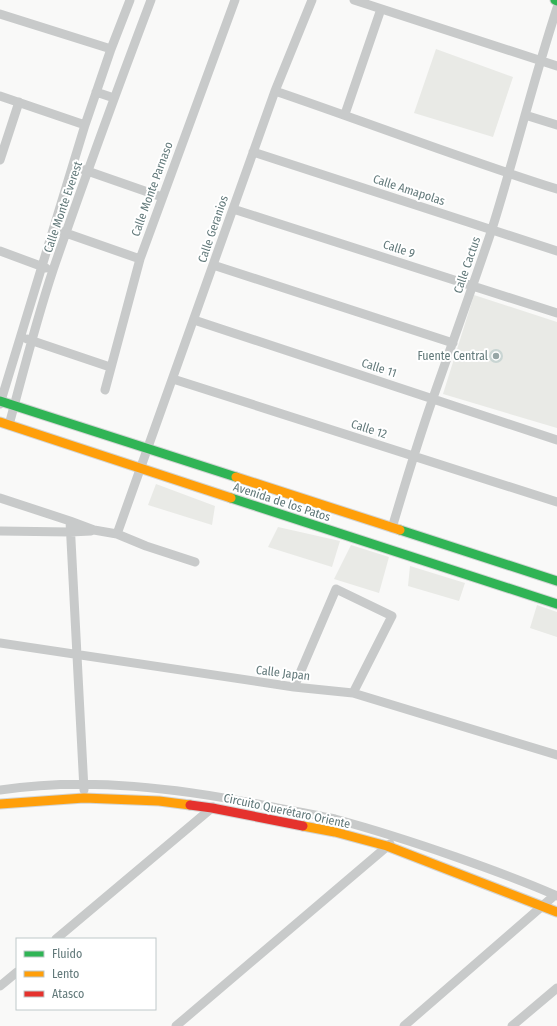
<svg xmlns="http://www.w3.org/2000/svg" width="557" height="1026" viewBox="0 0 557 1026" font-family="'Fira Sans Condensed',sans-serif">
	<rect width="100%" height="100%" fill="#f9f9f8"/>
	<!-- green -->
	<path fill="#e9eae6" d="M 436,49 L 513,77 L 493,137 L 414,113 Z
		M 474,295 L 557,322 L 557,428 L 443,394 Z
		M 156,484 L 215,506 L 212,525 L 148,505 Z
		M 278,527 L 340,541 L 332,567 L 268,547 Z
		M 351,545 L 389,557 L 379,593 L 334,579 Z
		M 410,566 L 465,583 L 459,601 L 408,586 Z
		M 537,605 L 557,612 L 557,637 L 530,628 Z"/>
	<!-- water -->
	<path fill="#c9d5d3" d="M489 356a7 7 0 1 1 14 0a7 7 0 1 1-14 0Z"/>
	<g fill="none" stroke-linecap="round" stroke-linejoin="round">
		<!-- fast casing -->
		<g stroke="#d2d4d4" stroke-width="11">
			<path id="fast" d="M 555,0 L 557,1
				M 0,401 L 236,477
				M 231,498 L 557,604
				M 400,530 L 557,581"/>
		</g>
		<!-- slow casing -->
		<g stroke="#d2d4d4" stroke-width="11">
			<path id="slow" d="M 0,422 L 231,498
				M 236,477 L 400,530
				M 0,804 L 84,798 L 159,801 L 190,805
				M 303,826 L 335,832 L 387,846 L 557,912"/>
		</g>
		<!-- jam casing -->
		<g stroke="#d2d4d4" stroke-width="11">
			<path id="jam" d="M 190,805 L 212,808 L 303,826"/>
		</g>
		<!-- street -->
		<path stroke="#c8caca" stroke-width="9" d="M 354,0 L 557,66
			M 0,14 L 111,49
			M 275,91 C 369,123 462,159 557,189
			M 96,92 L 114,98
			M 0,96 L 85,125
			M 345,114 L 381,9
			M 525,115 L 557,125
			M 253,152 L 557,251
			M 0,160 L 19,102
			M 73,166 L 162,197
			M 233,209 L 557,313
			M 60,231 L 140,259
			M 0,251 L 46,268
			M 213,265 L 453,343
			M 194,320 L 557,440
			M 27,339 L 110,367
			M 173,379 L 557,502
			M 105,390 L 140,259 L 235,0
			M 0,404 L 85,125 L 111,49 L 130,0
			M 9,425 C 23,373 36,321 53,270 C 84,180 117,90 151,0
			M 0,498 L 70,521 L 94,530 L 117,534 L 146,546 L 195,562
			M 70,521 L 84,790
			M 392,528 C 405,484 418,441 433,398 C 453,341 473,286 492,229 C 515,156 533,81 557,8
			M 0,531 L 70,532 L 91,531
			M 117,534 L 275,91 L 312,0
			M 0,643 L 294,687 L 353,693 L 557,755
			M 294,687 L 336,589 L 392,616 L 353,693
			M 0,790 C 89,777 179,788 267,806 C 289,810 312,814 335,819 C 376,830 416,843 456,857 C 490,869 524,881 557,896
			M 56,939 L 213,807
			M 0,986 L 17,972
			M 176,1026 L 390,844
			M 404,1026 L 555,895
			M 512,1026 L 557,988"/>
		<!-- fast -->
		<use href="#fast" stroke="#30b455" stroke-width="9"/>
		<!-- slow -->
		<use href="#slow" stroke="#ff9f0a" stroke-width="9"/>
		<!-- jam -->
		<use href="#jam" stroke="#e5322d" stroke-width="9"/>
	</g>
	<!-- markers -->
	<circle fill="#97a6a6" stroke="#fff" stroke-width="1.5" cx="496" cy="356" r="4"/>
	<g text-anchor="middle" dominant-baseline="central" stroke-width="4" stroke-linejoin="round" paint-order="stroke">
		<!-- street labels -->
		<g font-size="12" fill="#62797a" stroke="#fff">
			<text transform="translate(152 189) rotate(-70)">Calle Monte Parnaso</text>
			<text transform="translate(409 190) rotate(18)">Calle Amapolas</text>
			<text transform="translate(63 207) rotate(-71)">Calle Monte Everest</text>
			<text transform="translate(213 229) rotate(-71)">Calle Geranios</text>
			<text transform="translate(399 249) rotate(18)">Calle 9</text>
			<text transform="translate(467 265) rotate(-71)">Calle Cactus</text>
			<text transform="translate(379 368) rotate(18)">Calle 11</text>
			<text transform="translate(369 429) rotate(18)">Calle 12</text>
			<text transform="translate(282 502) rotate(18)">Avenida de los Patos</text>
			<text transform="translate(283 673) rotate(7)">Calle Japan</text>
			<text transform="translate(287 811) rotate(12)">Circuito Querétaro Oriente</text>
		</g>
		<!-- poi labels -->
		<g font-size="12" fill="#62797a" stroke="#fff" text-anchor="end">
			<text x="488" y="356">Fuente Central</text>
		</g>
	</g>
	<!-- legend -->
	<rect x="16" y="938" width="140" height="72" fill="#ffffff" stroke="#c0c9ca"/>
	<rect x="24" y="951" width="20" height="6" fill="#30b455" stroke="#c0c9ca"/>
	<text x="52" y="958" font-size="12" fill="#62797a">Fluido</text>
	<rect x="24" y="971" width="20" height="6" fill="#ff9f0a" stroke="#c0c9ca"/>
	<text x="52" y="978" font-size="12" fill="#62797a">Lento</text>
	<rect x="24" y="991" width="20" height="6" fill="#e5322d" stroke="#c0c9ca"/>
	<text x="52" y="998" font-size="12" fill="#62797a">Atasco</text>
</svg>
